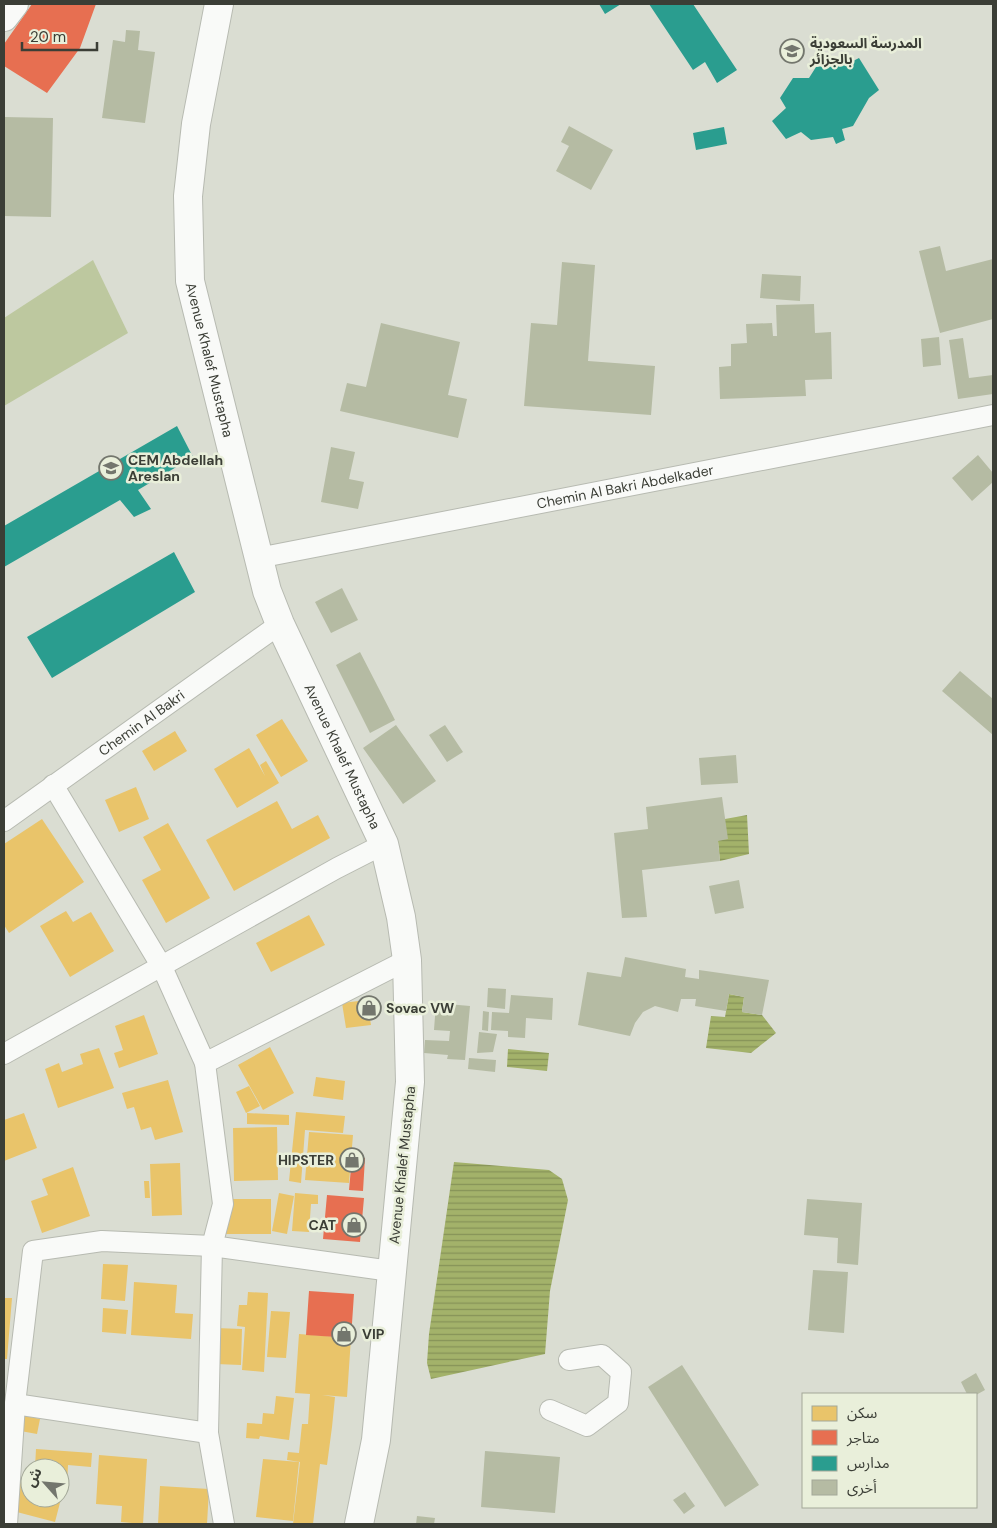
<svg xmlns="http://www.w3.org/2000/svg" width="997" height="1528" viewBox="0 0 997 1528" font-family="'DM Sans','Noto Sans Arabic',sans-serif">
	<defs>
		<pattern id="water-rules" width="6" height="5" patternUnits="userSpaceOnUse" patternTransform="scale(1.25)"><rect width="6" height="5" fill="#a3b26a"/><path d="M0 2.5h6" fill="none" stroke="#869258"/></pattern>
	</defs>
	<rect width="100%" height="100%" fill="#daddd2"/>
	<!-- grass -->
	<path fill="#bdc89f" d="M 93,260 L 128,333 L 4,406 L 4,318 Z"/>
	<!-- water -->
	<path fill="url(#water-rules)" d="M 747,815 L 749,854 L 720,861 L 718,841 L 725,819 Z
		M 729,994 L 744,997 L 742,1012 L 762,1015 L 776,1033 L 751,1053 L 706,1048 L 711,1016 L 725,1017 Z
		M 508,1049 L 549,1053 L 547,1071 L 507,1067 Z
		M 454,1162 L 549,1170 L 562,1179 L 568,1200 L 550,1291 L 545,1354 L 431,1379 L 427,1363 L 429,1334 Z"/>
	<!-- homes -->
	<path fill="#e9c46a" d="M 282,719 L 308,761 L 281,777 L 256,735 Z
		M 175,731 L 187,751 L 154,771 L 142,751 Z
		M 249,748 L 265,776 L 260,765 L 266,761 L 279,783 L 237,808 L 214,769 Z
		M 136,787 L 149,819 L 119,832 L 105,800 Z
		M 277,801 L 292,829 L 318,815 L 330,838 L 234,891 L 206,840 Z
		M 42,819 L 84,882 L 9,933 L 4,925 L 4,844 Z
		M 168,823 L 210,898 L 166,923 L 142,880 L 161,870 L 143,837 Z
		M 66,911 L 73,922 L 91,912 L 114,951 L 70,977 L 40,926 Z
		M 309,915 L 325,945 L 271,972 L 256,943 Z
		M 367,1000 L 371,1025 L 346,1028 L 342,1003 Z
		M 144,1015 L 158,1054 L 119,1068 L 114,1053 L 123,1050 L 115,1026 Z
		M 270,1047 L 294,1093 L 263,1110 L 238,1065 Z
		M 99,1048 L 114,1088 L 58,1108 L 45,1069 L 59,1063 L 62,1072 L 83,1064 L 80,1054 Z
		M 316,1077 L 345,1081 L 343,1100 L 313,1096 Z
		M 168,1080 L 183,1132 L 155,1140 L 151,1127 L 141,1130 L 134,1107 L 127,1109 L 122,1093 Z
		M 249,1086 L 260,1106 L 246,1113 L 236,1092 Z
		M 296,1112 L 345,1116 L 343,1133 L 305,1130 L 301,1183 L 289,1181 Z
		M 24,1113 L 37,1148 L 4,1161 L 4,1120 Z
		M 247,1113 L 289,1115 L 289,1125 L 247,1124 Z
		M 277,1127 L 278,1180 L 234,1181 L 233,1128 Z
		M 309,1132 L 353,1135 L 349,1183 L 305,1180 Z
		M 180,1163 L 182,1215 L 152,1216 L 150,1164 Z
		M 73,1167 L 90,1216 L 42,1233 L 31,1201 L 48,1195 L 42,1179 Z
		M 144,1181 L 149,1181 L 150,1198 L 145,1198 Z
		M 279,1193 L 294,1196 L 287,1234 L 272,1231 Z
		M 295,1193 L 318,1195 L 318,1204 L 311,1204 L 309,1232 L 292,1231 Z
		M 225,1199 L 271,1199 L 271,1234 L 225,1234 Z
		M 103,1264 L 128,1265 L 125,1301 L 101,1299 Z
		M 134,1282 L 177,1285 L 175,1313 L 193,1314 L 191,1339 L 131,1335 Z
		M 248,1292 L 268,1293 L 264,1372 L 242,1370 L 245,1327 L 237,1326 L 239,1305 L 247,1305 Z
		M 4,1298 L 12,1298 L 7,1359 L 4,1359 Z
		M 103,1308 L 128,1310 L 126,1334 L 102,1332 Z
		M 271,1311 L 290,1312 L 286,1358 L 267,1357 Z
		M 216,1328 L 242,1329 L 241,1365 L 216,1364 Z
		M 299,1334 L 351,1338 L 347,1397 L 322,1395 L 335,1397 L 332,1427 L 327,1465 L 320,1464 L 313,1524 L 293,1524 L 300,1462 L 287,1460 L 288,1452 L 299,1453 L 302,1424 L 308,1424 L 310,1394 L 295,1393 Z
		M 276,1396 L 294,1398 L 289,1440 L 260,1436 L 259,1439 L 246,1438 L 247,1423 L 262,1424 L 263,1413 L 274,1414 Z
		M 17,1414 L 40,1419 L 37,1434 L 15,1430 Z
		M 36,1449 L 92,1453 L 91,1467 L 68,1465 L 67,1485 L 60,1485 L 60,1468 L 35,1468 Z
		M 99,1455 L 147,1459 L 143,1524 L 121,1522 L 122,1506 L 96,1504 Z
		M 263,1459 L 299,1462 L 293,1521 L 256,1517 Z
		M 21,1481 L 30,1483 L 30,1498 L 60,1498 L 60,1491 L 63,1491 L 55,1522 L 13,1511 Z
		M 160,1486 L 209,1489 L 207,1524 L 158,1524 Z"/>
	<!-- shops -->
	<path fill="#e76f51" d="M 32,4 L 96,4 L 80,48 L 47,93 L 4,66 L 4,44 Z
		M 352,1157 L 365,1158 L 363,1191 L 349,1190 Z
		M 327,1195 L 364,1198 L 360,1242 L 323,1239 Z
		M 309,1291 L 354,1294 L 351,1338 L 306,1335 Z"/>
	<!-- schools -->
	<path fill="#2a9d8f" d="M 599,4 L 621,4 L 605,14 Z
		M 649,4 L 693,4 L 737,70 L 717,83 L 705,62 L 693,70 Z
		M 859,58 L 879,90 L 869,98 L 853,126 L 842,129 L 845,140 L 836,144 L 833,137 L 811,140 L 801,132 L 786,139 L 772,121 L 786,108 L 780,98 L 793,78 L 809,78 L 816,67 L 849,63 Z
		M 724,127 L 727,144 L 696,150 L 693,133 Z
		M 177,426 L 193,457 L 138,490 L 151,509 L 134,517 L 120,500 L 4,567 L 4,526 Z
		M 174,552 L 195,592 L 52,678 L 27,637 Z"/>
	<!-- building -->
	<path fill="#b5bba3" d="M 126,30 L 140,31 L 138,50 L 155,52 L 145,123 L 102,118 L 113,40 L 125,42 Z
		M 4,117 L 53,118 L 51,217 L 4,216 Z
		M 569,126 L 613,150 L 591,190 L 556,171 L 569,146 L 561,142 Z
		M 940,246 L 946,271 L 993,259 L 993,319 L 940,333 L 919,251 Z
		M 562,262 L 595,265 L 588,361 L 655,366 L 651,415 L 524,406 L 531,323 L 557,325 Z
		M 762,274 L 801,276 L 800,301 L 760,298 Z
		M 814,304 L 815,333 L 831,332 L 832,379 L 805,380 L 806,396 L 720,399 L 719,367 L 731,366 L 731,344 L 747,343 L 746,324 L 772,323 L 773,336 L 777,336 L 776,305 Z
		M 381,323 L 460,342 L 448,395 L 467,399 L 458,438 L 340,411 L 347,383 L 366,387 Z
		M 939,337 L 941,365 L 923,367 L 921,339 Z
		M 963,338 L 969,378 L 993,375 L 993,394 L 958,399 L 949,340 Z
		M 331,447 L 355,452 L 349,479 L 364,482 L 358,509 L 321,502 Z
		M 978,455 L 993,473 L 993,482 L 972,501 L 952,478 Z
		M 342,588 L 358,620 L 331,633 L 315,602 Z
		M 360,652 L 395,720 L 370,733 L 336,665 Z
		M 960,671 L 993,699 L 993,735 L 942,691 Z
		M 396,725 L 436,781 L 403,804 L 363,748 Z
		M 445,725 L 463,752 L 447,762 L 429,735 Z
		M 736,755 L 738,783 L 701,785 L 699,758 Z
		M 722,797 L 728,839 L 718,841 L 720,861 L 642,870 L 647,917 L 622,918 L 614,833 L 648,829 L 646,807 Z
		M 739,880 L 744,908 L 715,914 L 709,886 Z
		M 625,957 L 686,969 L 685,977 L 699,979 L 699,970 L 769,980 L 762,1015 L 742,1012 L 744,997 L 729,994 L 726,1011 L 695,1006 L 696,999 L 681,999 L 678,1012 L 655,1006 L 643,1012 L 635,1023 L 630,1036 L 578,1025 L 587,972 L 621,977 Z
		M 488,988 L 506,989 L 505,1009 L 487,1007 Z
		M 511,995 L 553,998 L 552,1020 L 526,1018 L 525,1038 L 508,1037 L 508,1031 L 491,1030 L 492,1012 L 509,1013 Z
		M 436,1003 L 470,1006 L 465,1060 L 447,1059 L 448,1055 L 424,1053 L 425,1040 L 449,1041 L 450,1031 L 434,1030 Z
		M 483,1011 L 489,1012 L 488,1031 L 482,1030 Z
		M 479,1032 L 497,1034 L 493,1052 L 477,1053 Z
		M 469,1058 L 496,1060 L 495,1072 L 468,1069 Z
		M 807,1199 L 862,1203 L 858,1265 L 837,1263 L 838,1238 L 804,1235 Z
		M 813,1270 L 848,1272 L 844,1333 L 808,1330 Z
		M 682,1365 L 759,1485 L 725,1507 L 648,1387 Z
		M 976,1373 L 985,1390 L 976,1395 L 967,1394 L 961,1382 Z
		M 485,1451 L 560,1457 L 555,1513 L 481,1507 Z
		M 685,1492 L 695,1506 L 684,1514 L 673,1500 Z
		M 417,1516 L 435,1518 L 434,1524 L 416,1524 Z"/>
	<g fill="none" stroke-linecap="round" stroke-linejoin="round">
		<!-- minor casing -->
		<g stroke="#b7bab1" stroke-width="22">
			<g id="minor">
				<path id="s1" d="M 258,558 L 993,415"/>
				<path d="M 53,785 L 162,967 L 205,1063 L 223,1204 L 212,1246 L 208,1433 L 224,1524"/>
				<path id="s2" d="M 4,821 L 280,624"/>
				<path d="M 4,1054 L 337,868 L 384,844"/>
				<path d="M 205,1063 L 407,960"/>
				<path d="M 15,1404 L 208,1433"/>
				<path d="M 550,1410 L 587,1426 L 618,1403 L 621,1372 L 602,1355 L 569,1360"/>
				<path d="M 7,1524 L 15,1404 L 33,1251 L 102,1241 L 212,1246 L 391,1271"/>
			</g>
		</g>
		<!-- secondary casing -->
		<g stroke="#b7bab1" stroke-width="30">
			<g id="secondary">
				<path id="s3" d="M 219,4 L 196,124 L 188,196 L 190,281 L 267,591 L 280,624 L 384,844 L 401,917 L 407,960 L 410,1082 L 376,1440 L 359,1524"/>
				<path d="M 4,17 L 14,4"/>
			</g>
		</g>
		<!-- minor -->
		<use href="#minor" stroke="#f9faf8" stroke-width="20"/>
		<!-- secondary -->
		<use href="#secondary" stroke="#f9faf8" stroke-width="28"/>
	</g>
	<!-- icons -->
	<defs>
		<g id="school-ring" transform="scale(1.25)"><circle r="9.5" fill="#e9efda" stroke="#73766d" stroke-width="1.5"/><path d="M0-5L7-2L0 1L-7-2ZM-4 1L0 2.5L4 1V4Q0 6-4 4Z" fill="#73766d"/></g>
		<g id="shop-ring" transform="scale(1.25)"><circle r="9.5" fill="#e9efda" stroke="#73766d" stroke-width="1.5"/><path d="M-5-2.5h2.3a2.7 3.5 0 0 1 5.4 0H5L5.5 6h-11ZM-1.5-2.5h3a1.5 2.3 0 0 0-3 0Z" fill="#73766d"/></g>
	</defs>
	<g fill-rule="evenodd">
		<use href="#school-ring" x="792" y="51"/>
		<use href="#school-ring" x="111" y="468"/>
		<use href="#shop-ring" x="369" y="1008"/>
		<use href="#shop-ring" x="352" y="1160"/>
		<use href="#shop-ring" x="354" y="1225"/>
		<use href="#shop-ring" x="344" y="1334"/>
	</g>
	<g text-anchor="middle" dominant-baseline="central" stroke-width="5" stroke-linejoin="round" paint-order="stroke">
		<!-- poi labels -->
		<g font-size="14" font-weight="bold" fill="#3b3e36" stroke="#e9efda" text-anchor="start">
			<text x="810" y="43">المدرسة السعودية<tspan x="810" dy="16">بالجزائر</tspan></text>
			<text x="128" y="460">CEM Abdellah<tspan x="128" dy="16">Areslan</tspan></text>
			<text x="386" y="1008">Sovac VW</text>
			<text x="334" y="1160" text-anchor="end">HIPSTER</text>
			<text x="336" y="1225" text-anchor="end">CAT</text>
			<text x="362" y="1334">VIP</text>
		</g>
		<!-- street labels -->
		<g font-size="14" fill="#3b3e36" stroke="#e9efda">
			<text stroke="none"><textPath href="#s3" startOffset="361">Avenue Khalef Mustapha</textPath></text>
			<text stroke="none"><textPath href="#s1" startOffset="374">Chemin Al Bakri Abdelkader</textPath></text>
			<text stroke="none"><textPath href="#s2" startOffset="169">Chemin Al Bakri</textPath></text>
			<text stroke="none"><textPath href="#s3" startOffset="781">Avenue Khalef Mustapha</textPath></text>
			<text transform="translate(402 1165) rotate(-84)">Avenue Khalef Mustapha</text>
		</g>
	</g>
	<!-- border -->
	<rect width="997" height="1528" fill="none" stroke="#3b3e36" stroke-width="10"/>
	<!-- legend -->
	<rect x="802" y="1393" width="175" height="115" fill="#e9efda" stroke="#a3a898"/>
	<rect x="812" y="1406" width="25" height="15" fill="#e9c46a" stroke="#a3a898"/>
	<text x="847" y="1418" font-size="15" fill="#3b3e36">سكن</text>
	<rect x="812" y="1430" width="25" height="15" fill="#e76f51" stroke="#a3a898"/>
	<text x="847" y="1443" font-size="15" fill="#3b3e36">متاجر</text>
	<rect x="812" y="1456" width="25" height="15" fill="#2a9d8f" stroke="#a3a898"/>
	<text x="847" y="1468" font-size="15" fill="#3b3e36">مدارس</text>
	<rect x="812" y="1480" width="25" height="15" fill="#b5bba3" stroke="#a3a898"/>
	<text x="847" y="1493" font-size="15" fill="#3b3e36">أخرى</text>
	<!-- north arrow -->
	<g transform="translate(45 1483) rotate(297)"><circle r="24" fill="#e9efda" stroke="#a3a898"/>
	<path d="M0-4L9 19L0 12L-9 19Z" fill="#73766d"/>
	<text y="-8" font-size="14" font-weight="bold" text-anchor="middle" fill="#3b3e36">ش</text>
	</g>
	<!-- scale -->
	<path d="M22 42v8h75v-8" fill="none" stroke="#3b3e36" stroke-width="2.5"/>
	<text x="30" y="42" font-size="15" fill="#3b3e36" stroke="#e9efda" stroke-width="4" paint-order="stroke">20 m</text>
</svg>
